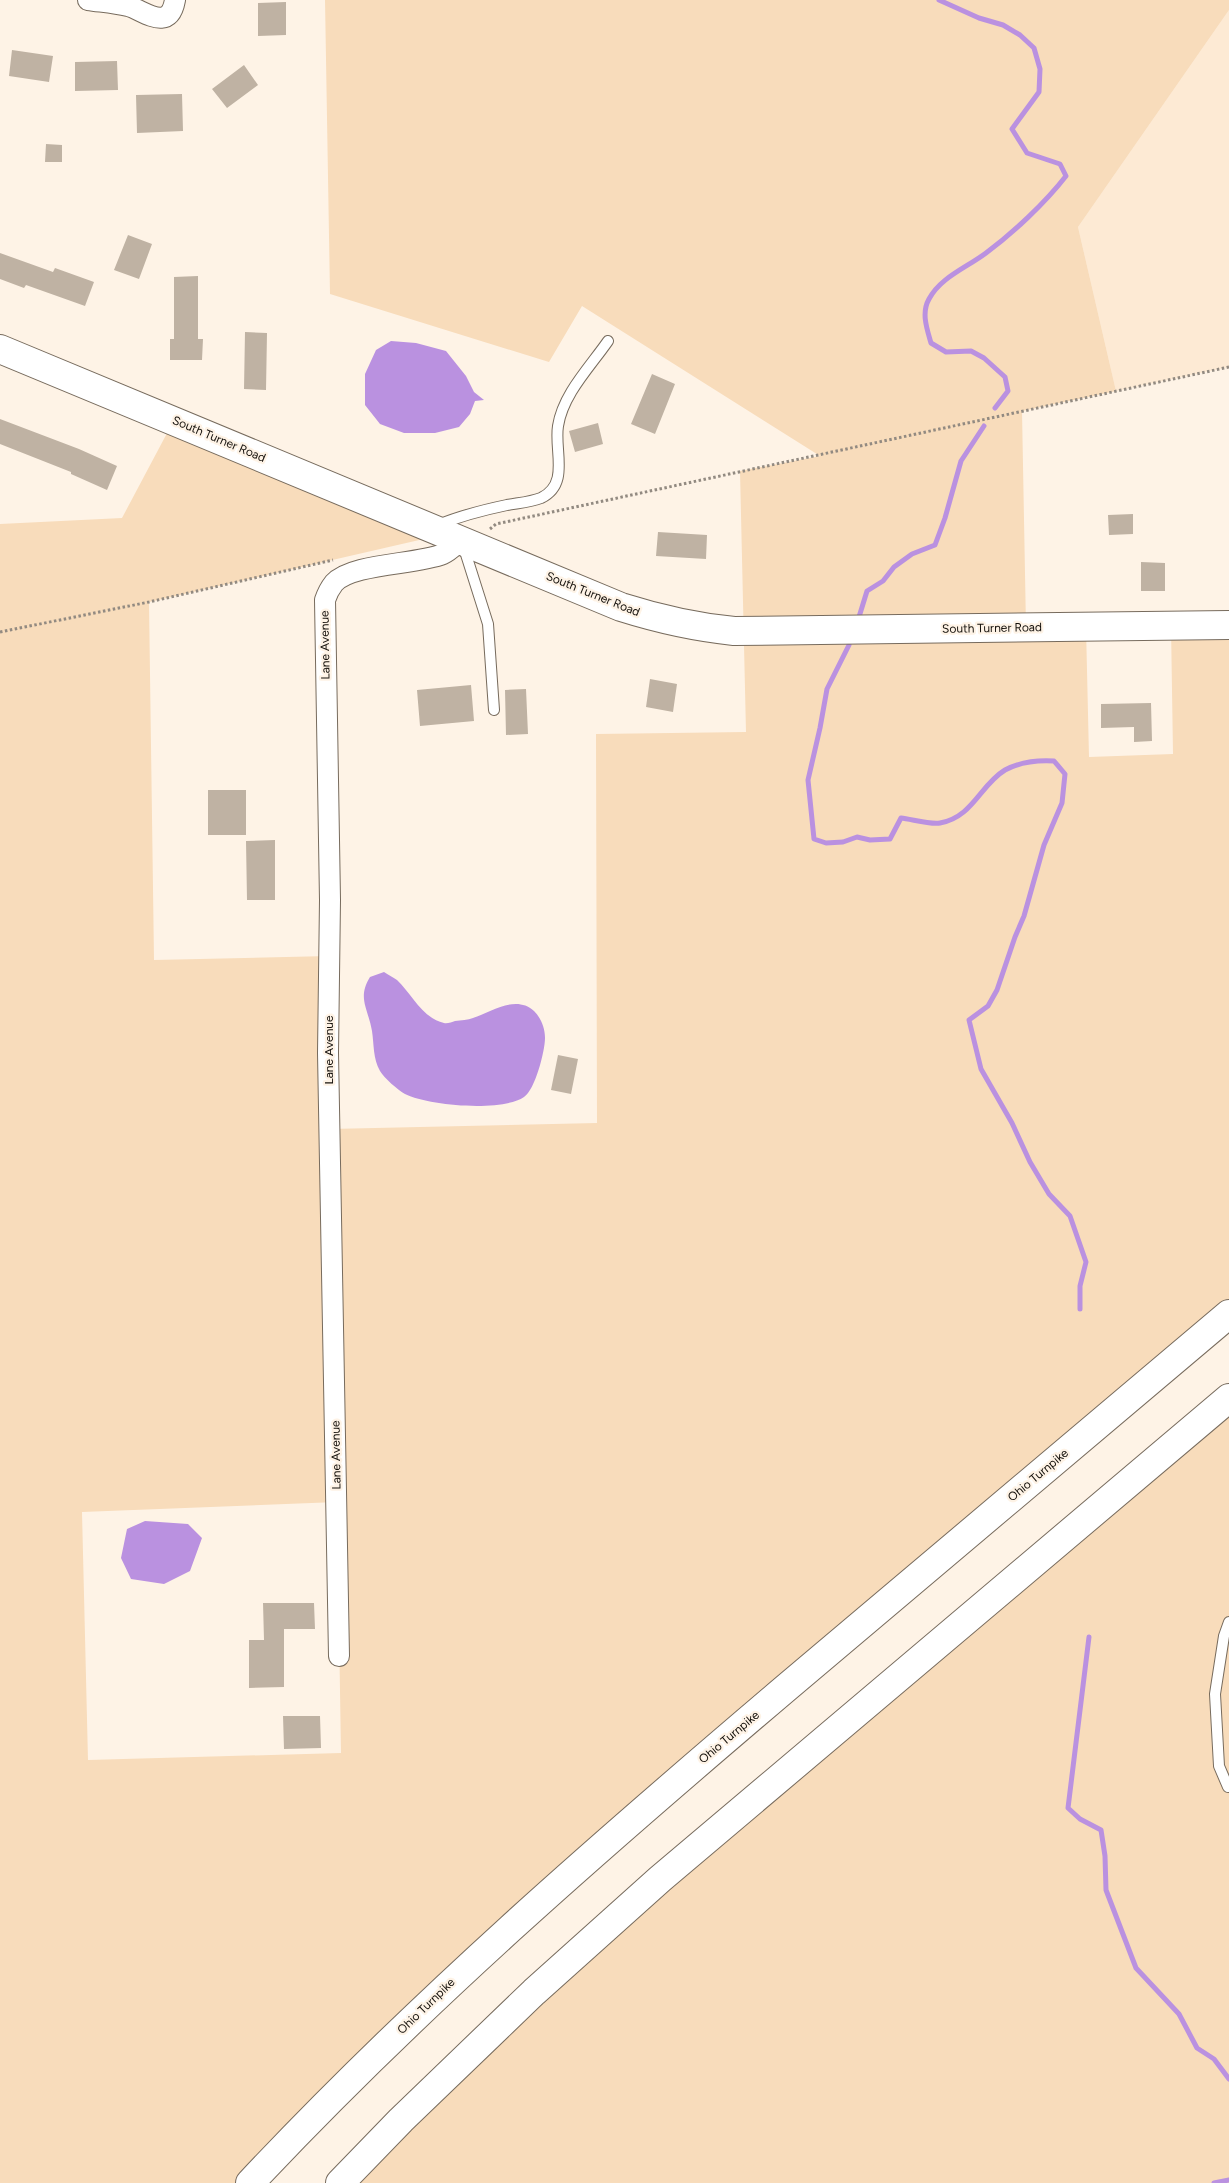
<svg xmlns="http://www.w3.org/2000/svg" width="1229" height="2183" viewBox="0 0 1229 2183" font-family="Figtree,sans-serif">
	<rect width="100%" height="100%" fill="#fef3e6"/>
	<!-- built -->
	<path fill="#fdead4" d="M 1229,10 L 1229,367 L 1116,391 L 1078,227 Z"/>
	<!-- green -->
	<path fill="#f8dcbb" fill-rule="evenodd" d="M 325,0 L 1229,0 L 1229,10 L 1078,227 L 1116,391 L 1022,411 L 1026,627 L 1086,627 L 1089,757 L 1173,754 L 1171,626 L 1229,625 L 1229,1314 L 842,1640 L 250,2183 L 0,2183 L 0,524 L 122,518 L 174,420 L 428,538 L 149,602 L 154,960 L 329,956 L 330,1129 L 597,1123 L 596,734 L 746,732 L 740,471 L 820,456 L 582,306 L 549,362 L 330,294 ZM 337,1502 L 341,1753 L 88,1760 L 82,1512 Z
		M 1229,1398 L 1229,2183 L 340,2183 L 401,2120 Z"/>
	<!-- water -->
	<path fill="#ba91e0" d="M 391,341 L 416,343 L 446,351 L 466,376 L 474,392 L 484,400 L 475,401 L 470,414 L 459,427 L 435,433 L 404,433 L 380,424 L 365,405 L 365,374 L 376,350 Z
		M 384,972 C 388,975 393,977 397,980 C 412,994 422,1018 444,1023 C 447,1024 452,1022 455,1021 C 461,1020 468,1020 473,1018 C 491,1012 516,994 534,1011 C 541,1018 545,1028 545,1038 C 545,1051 535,1090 524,1097 C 502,1112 429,1106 405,1094 C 398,1090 384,1078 380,1071 C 373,1059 374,1044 372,1031 C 368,1008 357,998 370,977 Z
		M 145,1521 L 188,1524 L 202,1538 L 190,1571 L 164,1584 L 131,1579 L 121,1558 L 127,1529 Z"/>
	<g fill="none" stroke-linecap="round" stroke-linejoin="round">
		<!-- stream -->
		<path stroke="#ba91e0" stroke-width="5" d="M 939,0 L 979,18 L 1003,25 L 1020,35 L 1034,48 L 1040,69 L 1039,92 L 1012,129 L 1027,153 L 1060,164 L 1066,176 C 1045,203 1013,233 986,253 C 966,268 941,277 929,299 C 921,313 927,329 931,343 L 946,352 L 971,351 L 984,358 L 1005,377 L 1008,391 L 995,408
			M 859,617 L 867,591 L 883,581 L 894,567 L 912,554 L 935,545 L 945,518 L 961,461 L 984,426
			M 849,645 L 827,689 L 820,728 L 808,780 L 814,839 L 826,843 L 843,842 L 857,837 L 870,840 L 890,839 L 901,818 C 911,819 931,825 940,823 C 973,817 980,785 1005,770 C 1020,762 1037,760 1054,761 L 1065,774 L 1062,803 L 1044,845 L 1024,916 L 1015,937 L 997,990 L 988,1006 L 969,1020 L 981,1069 L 1012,1123 L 1030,1162 L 1049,1194 L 1070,1216 L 1086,1262 L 1080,1286 L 1080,1309
			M 1089,1637 L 1068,1808 L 1080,1819 L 1101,1830 L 1105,1856 L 1106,1890 L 1136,1968 L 1179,2014 L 1197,2048 L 1214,2059 L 1229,2079
			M 1214,2183 L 1229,2180"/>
	</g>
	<!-- building -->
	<path fill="#bfb2a3" d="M 286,2 L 286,35 L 258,36 L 258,3 Z
		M 12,50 L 53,56 L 49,82 L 9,76 Z
		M 117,61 L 118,90 L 75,91 L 75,62 Z
		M 244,65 L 258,85 L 227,108 L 212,89 Z
		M 182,94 L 183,131 L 137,133 L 136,95 Z
		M 46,144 L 62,145 L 62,162 L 45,162 Z
		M 128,235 L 152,244 L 139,279 L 114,270 Z
		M 0,253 L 53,272 L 55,268 L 94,282 L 85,306 L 26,285 L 24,288 L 0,279 Z
		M 198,276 L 198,339 L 203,339 L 202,360 L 170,360 L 170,339 L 174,339 L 174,277 Z
		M 245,332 L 267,333 L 266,390 L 244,389 Z
		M 652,374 L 675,384 L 655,434 L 631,424 Z
		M 0,419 L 79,449 L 117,466 L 107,490 L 71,474 L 71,472 L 0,444 Z
		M 598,423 L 603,444 L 575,452 L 569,431 Z
		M 1133,514 L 1133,534 L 1109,535 L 1108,515 Z
		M 658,532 L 707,535 L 706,559 L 656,556 Z
		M 1141,562 L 1165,563 L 1165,591 L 1141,591 Z
		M 650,679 L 677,684 L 673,712 L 646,707 Z
		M 471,685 L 474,721 L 420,726 L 417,690 Z
		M 526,689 L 528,734 L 506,735 L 505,690 Z
		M 1151,703 L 1152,741 L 1134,742 L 1134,727 L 1101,728 L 1101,704 Z
		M 208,790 L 246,790 L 246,835 L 208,835 Z
		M 275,840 L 275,900 L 247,900 L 246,841 Z
		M 558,1055 L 578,1059 L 571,1094 L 551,1090 Z
		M 263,1603 L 314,1603 L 315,1629 L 284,1629 L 284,1687 L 249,1688 L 249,1640 L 264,1640 Z
		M 283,1716 L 320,1716 L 321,1748 L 284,1749 Z"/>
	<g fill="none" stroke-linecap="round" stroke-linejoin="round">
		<!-- lane casing -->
		<g stroke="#776b5d" stroke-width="12">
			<path id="lane" d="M 438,525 C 460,516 483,510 507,505 C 518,503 531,502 541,498 C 570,484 554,451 558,426 C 563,394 590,367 608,341
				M 463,545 L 488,624 L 494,710
				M 1228,1787 L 1219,1766 L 1215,1694 L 1224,1636 L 1229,1622"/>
		</g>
		<!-- street casing -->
		<g stroke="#776b5d" stroke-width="22">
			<path id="street" d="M 88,0 C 102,2 115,3 128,6 C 145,11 169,33 175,0
				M 339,1656 L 328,1053 L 330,900 L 325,600 C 327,594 330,588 334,583 C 352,563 416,565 443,554 C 450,551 456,544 461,540"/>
		</g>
		<!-- secondary casing -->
		<g stroke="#776b5d" stroke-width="30">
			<path id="secondary" d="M 0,349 L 621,607 C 659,619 694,627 734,631 L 1229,625"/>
		</g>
		<!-- highway casing -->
		<g stroke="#776b5d" stroke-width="30">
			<path id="highway" d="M 250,2183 C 417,2005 600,1846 786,1688 C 933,1563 1081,1439 1229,1314
				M 340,2183 L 401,2120 L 534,1992 L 660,1879 L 1229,1398"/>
		</g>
		<!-- path -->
		<path stroke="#928a81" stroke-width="3" stroke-dasharray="2.5 2.5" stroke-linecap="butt" d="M 490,529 L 496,524 L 1229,367
			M 0,632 L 149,602 L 333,560"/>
		<!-- lane -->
		<use href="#lane" stroke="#fff" stroke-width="10"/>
		<!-- street -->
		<use href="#street" stroke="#fff" stroke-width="20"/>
		<!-- secondary -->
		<use href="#secondary" stroke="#fff" stroke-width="28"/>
		<!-- highway -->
		<use href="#highway" stroke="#fff" stroke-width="28"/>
	</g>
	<g text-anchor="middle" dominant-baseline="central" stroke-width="4.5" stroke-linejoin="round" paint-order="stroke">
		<!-- street labels -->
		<g font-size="12" fill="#120e09" stroke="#fef3e6">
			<text transform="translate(219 439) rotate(23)">South Turner Road</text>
			<text transform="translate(593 594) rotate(22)">South Turner Road</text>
			<text transform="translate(992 628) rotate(-1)">South Turner Road</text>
			<text transform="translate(325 645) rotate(-91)">Lane Avenue</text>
			<text transform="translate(329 1050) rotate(-90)">Lane Avenue</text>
			<text transform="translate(336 1455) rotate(-91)">Lane Avenue</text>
			<text transform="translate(1038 1475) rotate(-40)">Ohio Turnpike</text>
			<text transform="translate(729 1737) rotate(-40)">Ohio Turnpike</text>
			<text transform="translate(426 2006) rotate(-44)">Ohio Turnpike</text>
		</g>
	</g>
</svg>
